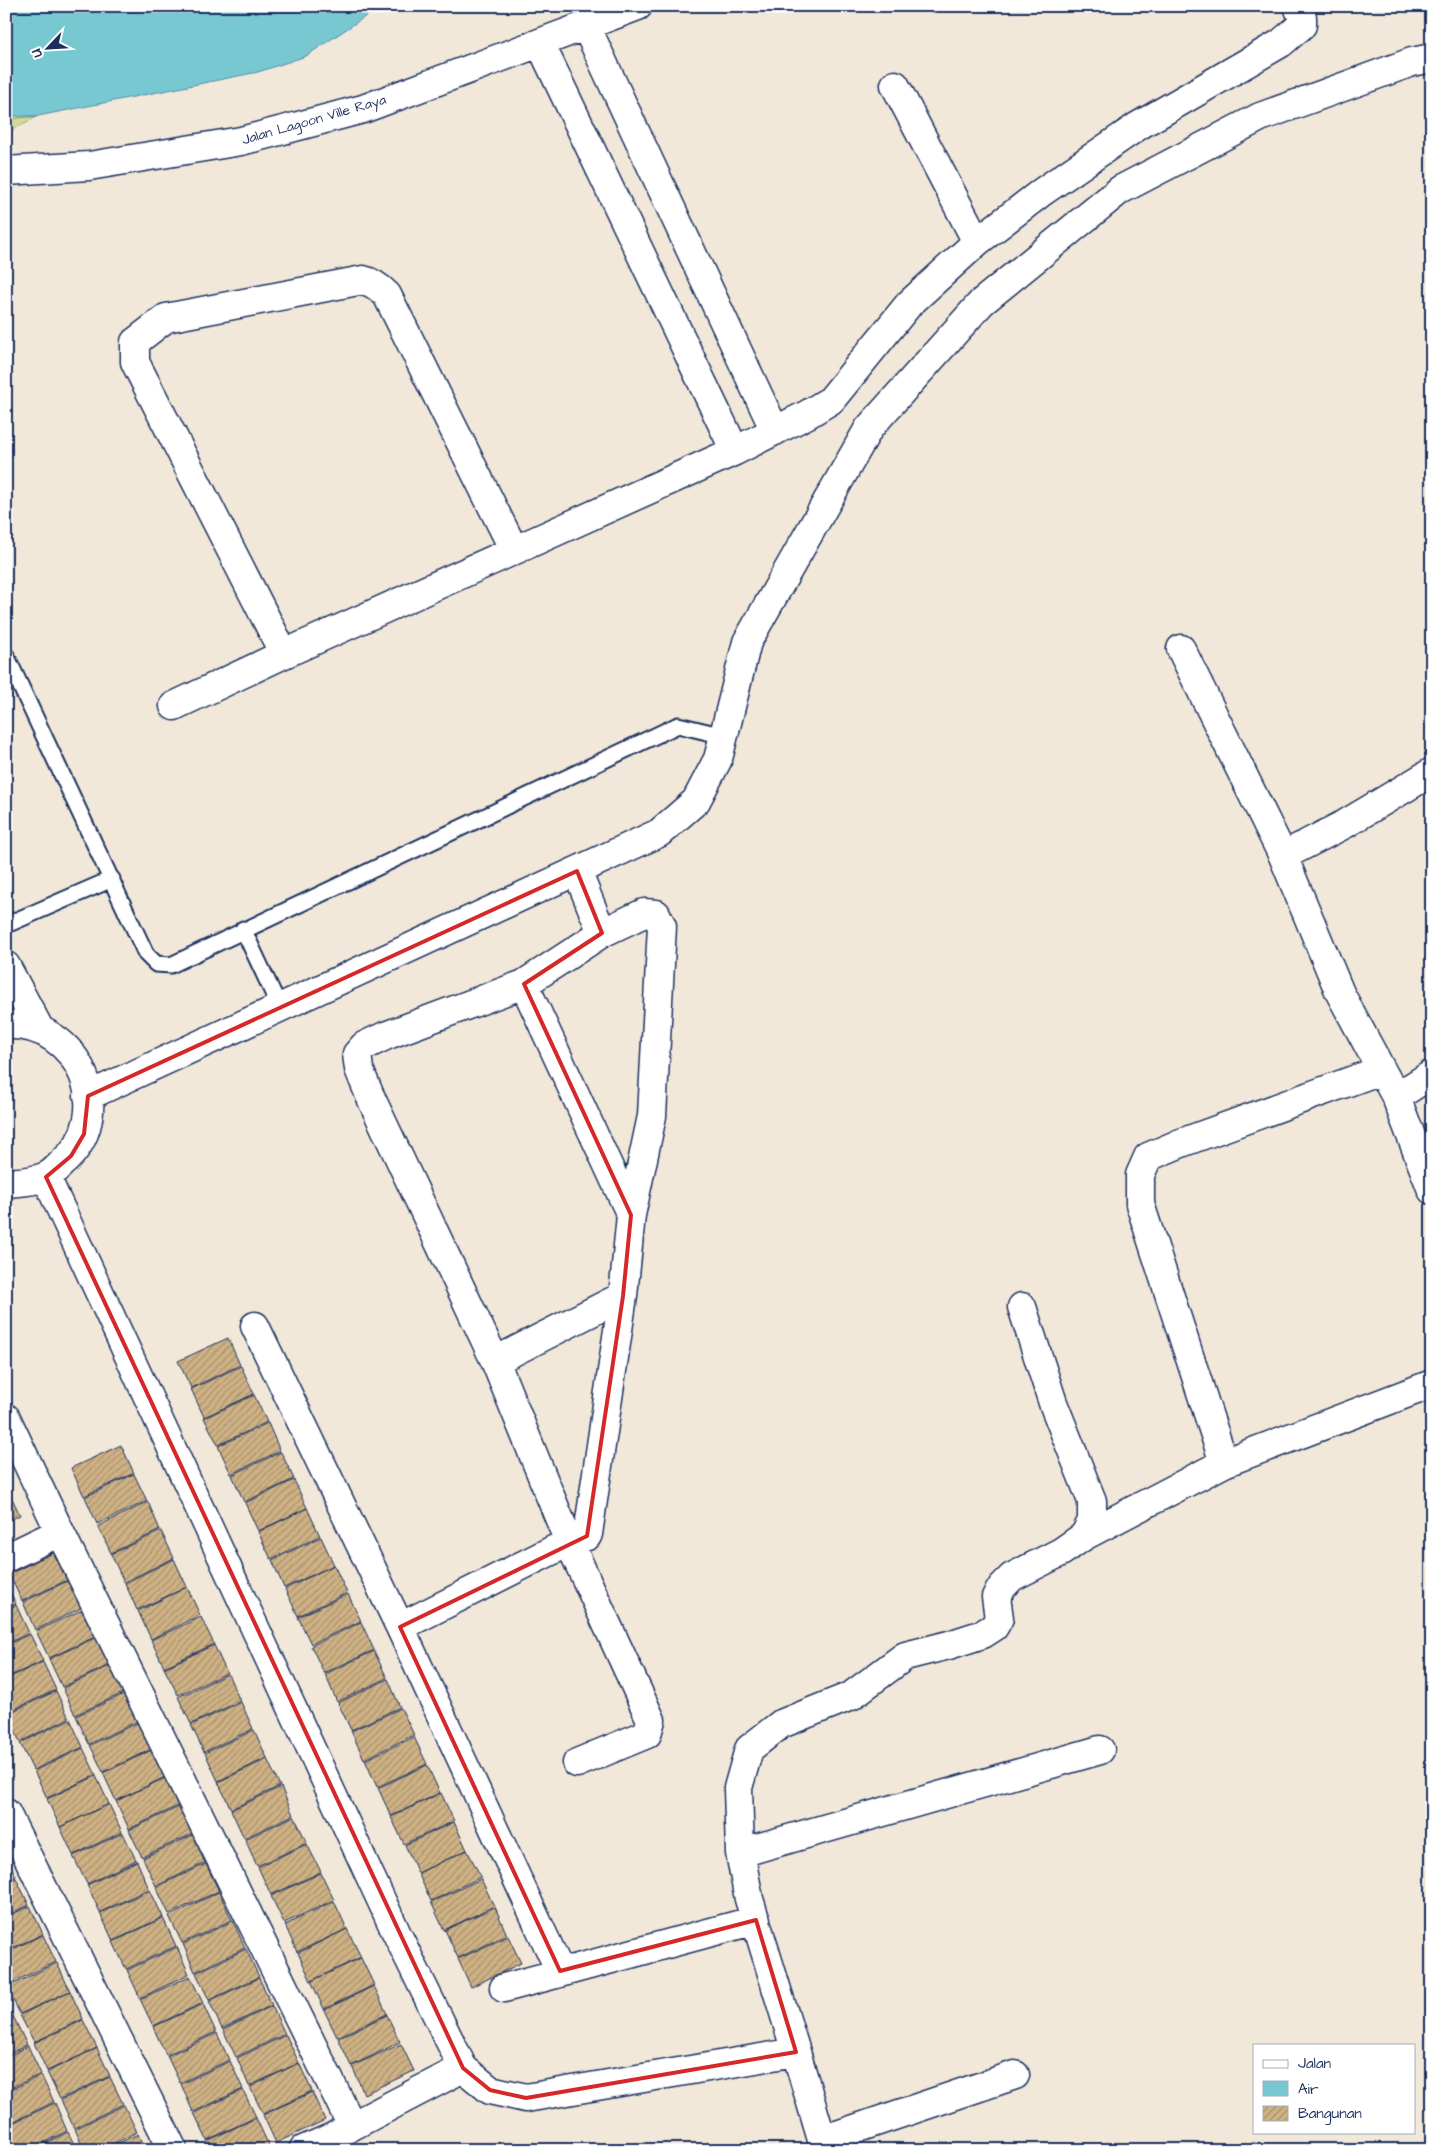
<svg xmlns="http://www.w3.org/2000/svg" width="1438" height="2156" viewBox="0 0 1438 2156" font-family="'Architects Daughter',sans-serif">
	<defs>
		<pattern id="building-hatch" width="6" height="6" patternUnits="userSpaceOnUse" patternTransform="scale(1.25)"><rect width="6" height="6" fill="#cfb284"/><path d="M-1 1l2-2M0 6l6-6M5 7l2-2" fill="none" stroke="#a7916f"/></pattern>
	</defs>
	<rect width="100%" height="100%" fill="#f1e8da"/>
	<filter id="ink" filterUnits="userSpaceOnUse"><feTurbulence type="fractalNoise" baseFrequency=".02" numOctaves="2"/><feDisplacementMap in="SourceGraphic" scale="10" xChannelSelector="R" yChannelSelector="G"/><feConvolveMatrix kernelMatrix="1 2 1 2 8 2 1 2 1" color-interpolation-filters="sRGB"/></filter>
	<g filter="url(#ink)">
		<!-- green -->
		<path fill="#d0dd90" stroke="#768677" d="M 38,116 L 6,133 L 6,119 Z"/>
		<!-- water -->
		<path fill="#78c8d2" stroke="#538ba4" d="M 6,6 L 381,6 L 306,56 L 258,72 L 38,116 L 6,116 Z"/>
		<!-- building -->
		<path fill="url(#building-hatch)" stroke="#1b2f5e" d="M 228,1338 L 240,1365 L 191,1388 L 178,1361 Z
			M 241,1366 L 254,1394 L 204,1417 L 191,1389 Z
			M 254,1395 L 267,1422 L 218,1445 L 204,1418 Z
			M 268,1423 L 280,1451 L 231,1474 L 218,1446 Z
			M 121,1445 L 134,1473 L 84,1496 L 71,1468 Z
			M 281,1452 L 294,1479 L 244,1502 L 232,1475 Z
			M 134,1474 L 147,1501 L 97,1524 L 85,1497 Z
			M 294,1480 L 307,1508 L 258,1531 L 245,1503 Z
			M 6,1486 L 20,1515 L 6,1522 Z
			M 148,1502 L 160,1530 L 111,1553 L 98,1526 Z
			M 307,1508 L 320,1536 L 271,1559 L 258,1532 Z
			M 161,1531 L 174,1558 L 124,1582 L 111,1554 Z
			M 321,1537 L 334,1565 L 284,1588 L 272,1560 Z
			M 59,1550 L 72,1578 L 22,1601 L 9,1574 Z
			M 174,1559 L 187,1587 L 137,1610 L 125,1583 Z
			M 334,1565 L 347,1593 L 298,1616 L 285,1589 Z
			M 72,1579 L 85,1606 L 35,1630 L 23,1602 Z
			M 6,1583 L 16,1604 L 6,1609 Z
			M 187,1587 L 200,1615 L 151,1639 L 138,1611 Z
			M 348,1594 L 361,1621 L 311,1644 L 298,1617 Z
			M 16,1605 L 29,1633 L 6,1644 L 6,1610 Z
			M 86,1608 L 99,1635 L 49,1658 L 36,1631 Z
			M 201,1617 L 214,1644 L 164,1667 L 151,1640 Z
			M 361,1622 L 374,1650 L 324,1673 L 311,1646 Z
			M 30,1634 L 43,1661 L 6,1678 L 6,1645 Z
			M 99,1636 L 112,1664 L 62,1687 L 49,1659 Z
			M 214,1645 L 227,1673 L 178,1695 L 164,1668 Z
			M 374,1651 L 387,1678 L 337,1702 L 325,1674 Z
			M 43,1662 L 56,1690 L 6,1713 L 6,1679 Z
			M 112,1665 L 125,1692 L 75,1715 L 63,1688 Z
			M 228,1674 L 240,1701 L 191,1724 L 178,1697 Z
			M 388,1679 L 400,1707 L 351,1730 L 338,1703 Z
			M 56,1691 L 69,1718 L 20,1742 L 7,1714 Z
			M 126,1693 L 138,1721 L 89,1744 L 76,1716 Z
			M 241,1702 L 253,1729 L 204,1752 L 191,1725 Z
			M 401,1708 L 414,1735 L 364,1759 L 351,1731 Z
			M 70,1719 L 83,1747 L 33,1770 L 20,1743 Z
			M 139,1722 L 152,1749 L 103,1772 L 90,1745 Z
			M 254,1730 L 267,1758 L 218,1781 L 205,1753 Z
			M 414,1737 L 427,1764 L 377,1787 L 365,1760 Z
			M 83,1748 L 96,1775 L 47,1798 L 34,1771 Z
			M 152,1750 L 165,1777 L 116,1801 L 103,1773 Z
			M 267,1759 L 280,1786 L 231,1809 L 218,1782 Z
			M 427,1765 L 440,1793 L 391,1816 L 378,1788 Z
			M 96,1776 L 109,1804 L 60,1827 L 47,1799 Z
			M 165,1778 L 178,1806 L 129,1829 L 116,1801 Z
			M 281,1787 L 293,1815 L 244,1838 L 231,1810 Z
			M 441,1793 L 454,1821 L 404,1844 L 391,1817 Z
			M 109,1804 L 122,1832 L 73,1855 L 60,1827 Z
			M 179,1807 L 192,1834 L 142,1857 L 129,1830 Z
			M 294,1816 L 307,1843 L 257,1866 L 245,1839 Z
			M 454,1822 L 467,1850 L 418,1873 L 405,1845 Z
			M 123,1833 L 136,1860 L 87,1884 L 73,1856 Z
			M 193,1835 L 205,1863 L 156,1886 L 143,1858 Z
			M 307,1844 L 321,1872 L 271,1895 L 258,1867 Z
			M 467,1850 L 481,1877 L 431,1901 L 418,1873 Z
			M 6,1856 L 16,1877 L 6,1881 Z
			M 137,1861 L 149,1889 L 100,1912 L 87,1885 Z
			M 206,1864 L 219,1891 L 169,1914 L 156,1887 Z
			M 321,1873 L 334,1900 L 284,1923 L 271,1896 Z
			M 16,1878 L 29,1905 L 6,1916 L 6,1883 Z
			M 481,1879 L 494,1906 L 444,1930 L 431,1902 Z
			M 150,1890 L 163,1917 L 113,1941 L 100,1913 Z
			M 219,1892 L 232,1920 L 182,1943 L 169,1916 Z
			M 334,1901 L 347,1929 L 297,1952 L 285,1925 Z
			M 30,1906 L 43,1934 L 6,1951 L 6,1917 Z
			M 495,1907 L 507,1935 L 458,1958 L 445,1930 Z
			M 163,1918 L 176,1946 L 126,1969 L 113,1942 Z
			M 233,1921 L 245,1948 L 195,1972 L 183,1944 Z
			M 347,1929 L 361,1957 L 311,1981 L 298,1953 Z
			M 43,1935 L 56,1962 L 6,1985 L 6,1952 Z
			M 508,1936 L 521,1963 L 471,1987 L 458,1959 Z
			M 177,1947 L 189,1974 L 140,1998 L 127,1970 Z
			M 246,1949 L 259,1977 L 209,2000 L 196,1973 Z
			M 361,1958 L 374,1985 L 324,2009 L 311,1981 Z
			M 57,1963 L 70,1991 L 20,2014 L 7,1987 Z
			M 190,1976 L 203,2003 L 153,2026 L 140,1999 Z
			M 259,1978 L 272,2005 L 222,2029 L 209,2001 Z
			M 374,1986 L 387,2014 L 337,2037 L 324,2010 Z
			M 70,1991 L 83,2019 L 34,2042 L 20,2015 Z
			M 6,2001 L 14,2017 L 6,2020 Z
			M 203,2004 L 216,2032 L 166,2055 L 153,2027 Z
			M 272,2006 L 285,2034 L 236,2057 L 223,2030 Z
			M 387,2015 L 400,2042 L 351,2066 L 338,2038 Z
			M 14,2018 L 27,2045 L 6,2055 L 6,2022 Z
			M 83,2020 L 97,2048 L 47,2071 L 34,2043 Z
			M 217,2033 L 229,2060 L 180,2083 L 167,2056 Z
			M 286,2035 L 299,2063 L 249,2086 L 237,2058 Z
			M 401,2044 L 414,2071 L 364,2094 L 352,2066 Z
			M 28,2046 L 41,2074 L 6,2090 L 6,2057 Z
			M 97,2048 L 110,2076 L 60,2099 L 47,2072 Z
			M 230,2061 L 243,2089 L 193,2112 L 181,2084 Z
			M 299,2063 L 312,2091 L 263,2114 L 250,2087 Z
			M 41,2075 L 54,2102 L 6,2125 L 6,2092 Z
			M 110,2077 L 123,2104 L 74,2128 L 61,2100 Z
			M 243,2090 L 256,2117 L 207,2140 L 194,2113 Z
			M 312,2092 L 325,2120 L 276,2143 L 263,2115 Z
			M 55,2103 L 67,2131 L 28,2150 L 16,2150 L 6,2126 Z
			M 124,2105 L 137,2132 L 101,2150 L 84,2150 L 75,2129 Z
			M 256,2118 L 269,2146 L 261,2150 L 211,2150 L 207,2141 Z
			M 68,2132 L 77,2150 L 31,2150 Z
			M 138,2134 L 145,2150 L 104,2150 Z"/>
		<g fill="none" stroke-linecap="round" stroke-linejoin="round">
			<!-- lane casing -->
			<g stroke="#1b2f5e" stroke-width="19">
				<path id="lane" d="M 6,655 L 146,954 L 156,964 L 171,965 L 678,725 L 724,736
					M 6,925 L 112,879
					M 243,929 L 280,1008"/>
			</g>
			<!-- street casing -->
			<g stroke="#1b2f5e" stroke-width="31">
				<path id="street" d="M 586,26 L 775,431
					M 540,43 L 735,451
					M 895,85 L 977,242
					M 6,171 L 89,166 L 241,141 L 363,109 L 638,6
					M 1181,649 L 1283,856 L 1340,993 L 1396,1097 L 1432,1190
					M 284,654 L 135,362 L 135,342 L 166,318 L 363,280 C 373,282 380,288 387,295 L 514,550
					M 174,706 L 284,654 L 735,451 L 808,414 L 831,400 L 909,304 L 977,242 L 1042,192 L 1138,126 L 1281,43 L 1302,25 L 1302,17 L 1298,6
					M 1283,856 L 1345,824 L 1432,772
					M 577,871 L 602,933
					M 6,966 L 40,1030
					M 524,984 L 631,1215
					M 6,1025 C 80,1021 119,1115 62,1163 C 57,1168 51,1175 44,1177 C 32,1182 19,1182 6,1183
					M 88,1096 L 659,833 L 696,801 L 718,759 L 747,642 L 869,428 L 982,302 L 1120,190 L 1260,117 L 1412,62 L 1432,58
					M 1396,1097 L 1432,1074
					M 46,1177 L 396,1932 L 463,2068 L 490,2090 L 526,2098 L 796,2052 L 825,2150
					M 255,1326 L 400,1627 L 560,1971
					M 495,1361 L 623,1296
					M 6,1418 L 60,1532 L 352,2126 L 333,2137 L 303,2150
					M 1224,1463 L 1140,1204 L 1140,1175 L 1148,1157 L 1181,1143 L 1381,1070
					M 1084,1536 L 1224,1463 L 1432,1384
					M 6,1558 L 60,1532
					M 400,1627 L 569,1542 L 587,1536 L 588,1534 L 623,1296 L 631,1215 L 652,1116 L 662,926 L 656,914 L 644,913 L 602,933 L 524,984 L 385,1036 L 364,1046 L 357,1054 L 359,1069 L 370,1096 L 495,1361 L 569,1542 L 651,1720 L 647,1734 L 577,1763
					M 6,1813 L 173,2150
					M 740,1853 L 1100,1750
					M 504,1988 L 756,1920
					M 796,2052 L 749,1899 L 740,1853 L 738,1788 L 749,1749 L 781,1724 L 851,1696 L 905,1656 L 949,1645 L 983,1634 L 994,1627 L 999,1618 L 996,1597 L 1002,1587 L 1012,1577 L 1061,1552 L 1084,1536 L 1092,1521 L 1092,1501 L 1053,1403 L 1022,1307
					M 352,2126 L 463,2068
					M 822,2140 L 1015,2075"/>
			</g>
			<!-- lane -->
			<use href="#lane" stroke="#fff" stroke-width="15"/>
			<!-- street -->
			<use href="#street" stroke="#fff" stroke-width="28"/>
		</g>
	</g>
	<!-- marked area -->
	<path fill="none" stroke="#d62828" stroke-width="4" stroke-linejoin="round" d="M 577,871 L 602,933 L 524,984 L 631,1215 L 623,1296 L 587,1536 L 400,1627 L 560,1971 L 756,1920 L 796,2052 L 526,2098 L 490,2090 L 463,2068 L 46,1177 L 71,1156 L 84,1134 L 88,1096 Z"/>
	<g text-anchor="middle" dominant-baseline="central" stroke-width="4" stroke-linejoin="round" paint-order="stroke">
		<!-- street labels -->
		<g font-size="14" fill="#1b2f5e" stroke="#fff">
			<text transform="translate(314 120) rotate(-16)">Jalan Lagoon Ville Raya</text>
		</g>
	</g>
	<!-- margin -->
	<rect width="1438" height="2156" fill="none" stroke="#fff" stroke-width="25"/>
	<rect x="12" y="12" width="1413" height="2131" fill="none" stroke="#1b2f5e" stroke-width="2" filter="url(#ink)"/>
	<!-- legend -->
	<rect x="1253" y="2044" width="162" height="90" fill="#ffffff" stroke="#a4acbf"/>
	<rect x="1263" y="2060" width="25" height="8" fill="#ffffff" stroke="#a4acbf"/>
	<text x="1298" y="2068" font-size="15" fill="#1b2f5e">Jalan</text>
	<rect x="1263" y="2081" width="25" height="15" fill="#78c8d2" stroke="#a4acbf"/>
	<text x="1298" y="2094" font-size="15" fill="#1b2f5e">Air</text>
	<rect x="1263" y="2106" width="25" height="15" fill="url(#building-hatch)" stroke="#a4acbf"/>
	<text x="1298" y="2118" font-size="15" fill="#1b2f5e">Bangunan</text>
	<!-- north arrow -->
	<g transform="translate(48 48) rotate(245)" stroke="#ffffff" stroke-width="4" paint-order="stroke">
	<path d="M0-4L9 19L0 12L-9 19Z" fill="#1b2f5e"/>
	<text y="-8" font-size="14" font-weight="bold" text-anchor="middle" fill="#1b2f5e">U</text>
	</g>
</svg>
